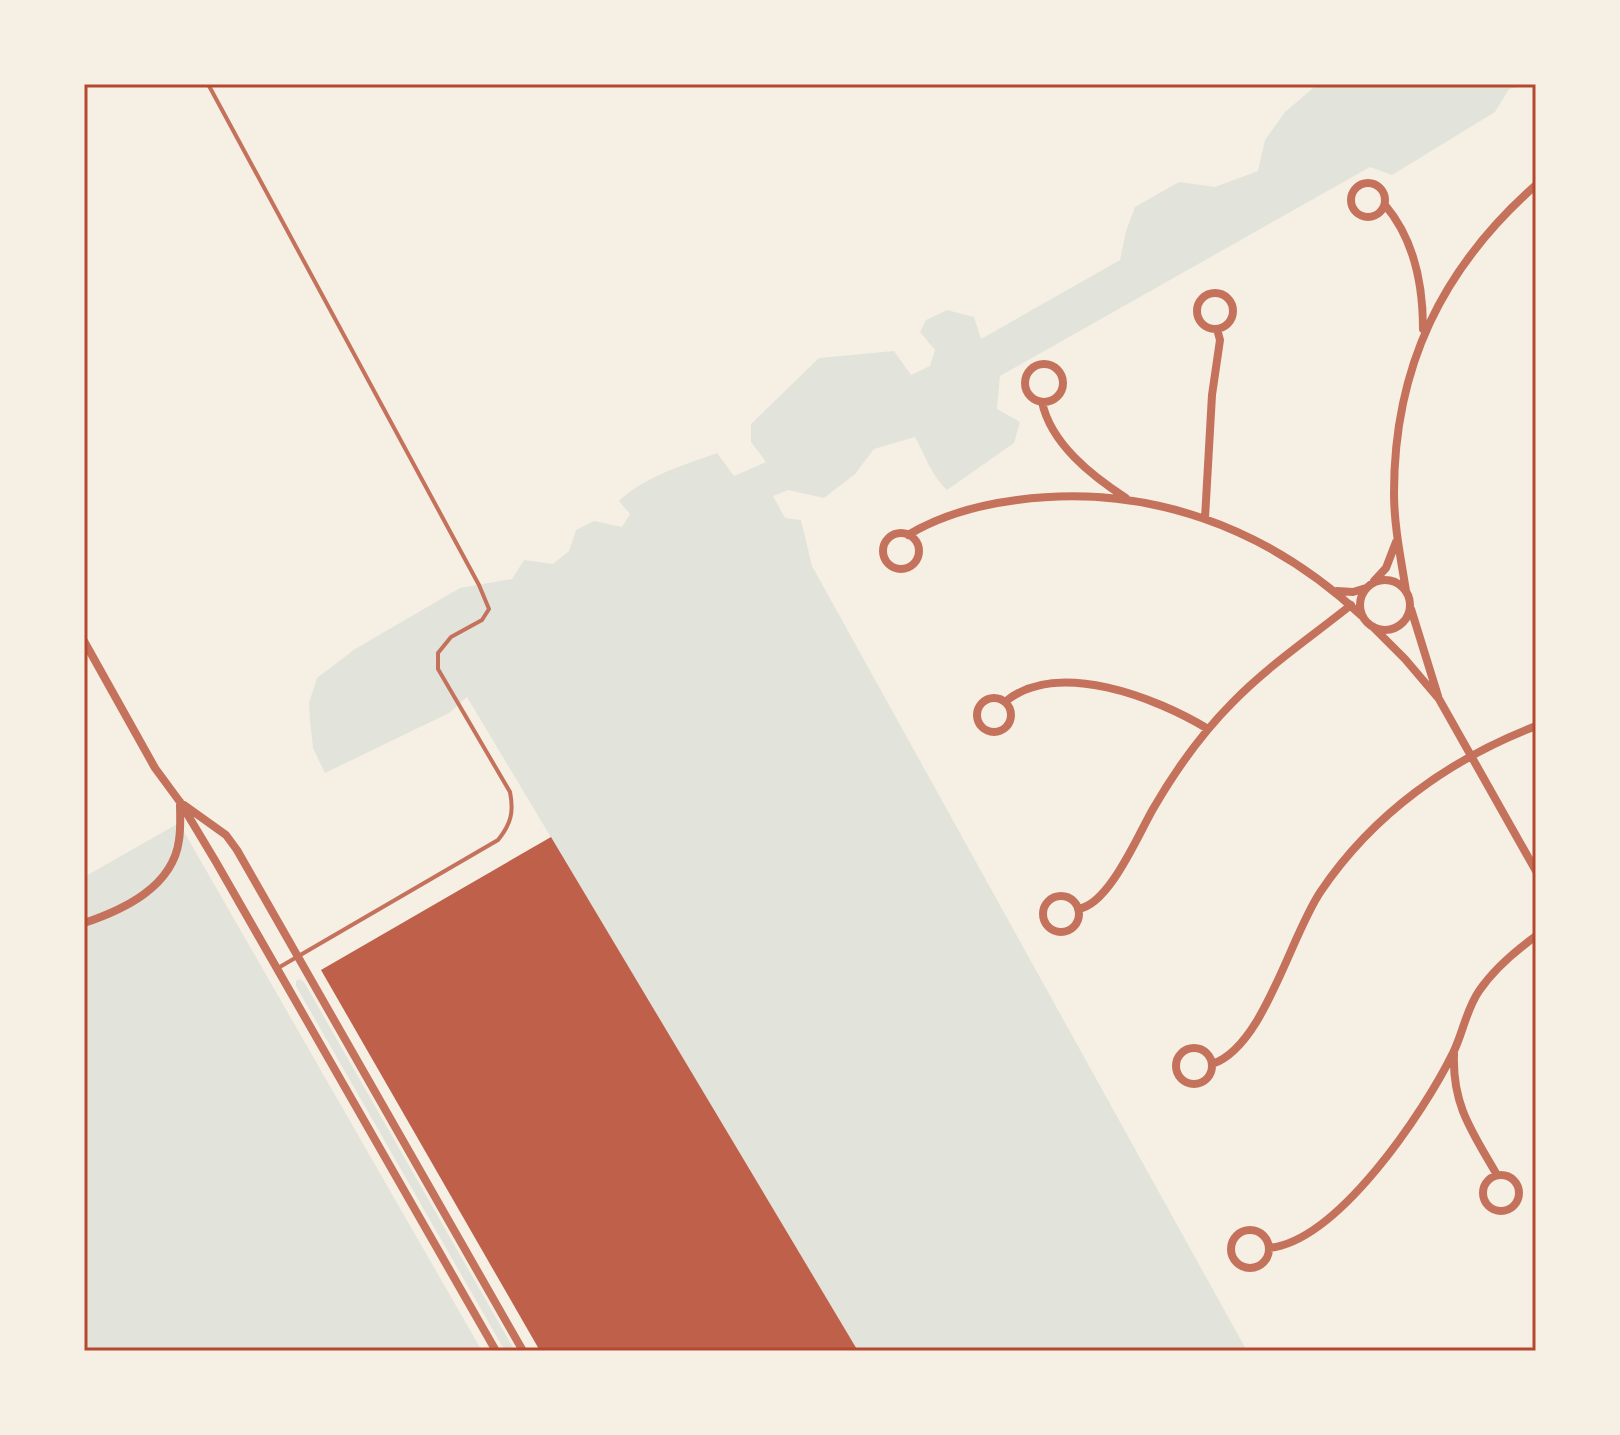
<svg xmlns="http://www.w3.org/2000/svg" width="1620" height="1435" viewBox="0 0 1620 1435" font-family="'Space Grotesk',sans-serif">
	<rect width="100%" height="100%" fill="#f6efe4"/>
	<!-- green -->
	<path fill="#e2e4dc" d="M 1318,84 L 1534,84 L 1509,89 L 1495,112 L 1392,175 L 1370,167 L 1000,376 L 997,409 L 1020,422 L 1014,443 L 947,490 C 932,477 925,455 915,437 L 874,449 L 855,474 L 824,498 L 788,490 L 773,496 L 785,518 L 801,520 L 812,566 L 1247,1351 L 858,1351 L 467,697 L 449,713 L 325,773 L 313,748 L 310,721 L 309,703 L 317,678 L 355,649 L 460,588 L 512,579 L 524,560 L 553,564 L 569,551 L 576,530 L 594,521 L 622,527 L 630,514 L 619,501 C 647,475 682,466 717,453 L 734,476 L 766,462 L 751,442 L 751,424 L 819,358 L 894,351 L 911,375 L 930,366 L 935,350 L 920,332 L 926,320 L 947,310 L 974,317 L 981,339 L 1120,260 L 1126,231 L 1135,207 L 1179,182 L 1215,187 L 1258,171 L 1265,140 L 1285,112 Z
		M 179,823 L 482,1351 L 84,1351 L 84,877 Z
		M 299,979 L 304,982 L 515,1351 L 505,1351 L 296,986 L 296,981 Z"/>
	<!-- building -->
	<path fill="#bf614a" d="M 551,837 L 858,1351 L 540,1351 L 321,970 Z"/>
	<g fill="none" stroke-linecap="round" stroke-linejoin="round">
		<!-- service -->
		<path stroke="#c5725c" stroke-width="4" d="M 208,84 L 479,585 L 489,609 L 482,620 L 451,637 L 438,653 L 438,669 L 510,792 C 514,812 511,824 498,840 L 278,968"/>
		<!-- minor -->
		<path stroke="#c5725c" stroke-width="8" d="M1351 200a17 17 0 1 1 34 0a17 17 0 1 1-34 0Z
			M 1385,205 C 1414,239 1423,286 1423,329
			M1197 311a18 18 0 1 1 36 0a18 18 0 1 1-36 0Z
			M1025 383a19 19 0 1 1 38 0a19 19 0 1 1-38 0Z
			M 1042,402 C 1051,444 1092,476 1126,498
			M 1205,518 L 1212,395 L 1220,340 L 1217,329
			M883 551a18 18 0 1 1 36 0a18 18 0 1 1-36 0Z
			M 908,535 C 941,515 979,505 1017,500 C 1147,483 1267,527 1362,616
			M1360 605a25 25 0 1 1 50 0a25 25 0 1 1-50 0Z
			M 1374,581 L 1386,568 L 1396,542
			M 1337,591 L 1353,592 L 1366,588
			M 1406,591 C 1401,559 1394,526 1394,493 C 1394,367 1442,268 1536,185
			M 1411,609 L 1438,696
			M 1373,627 L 1405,659 L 1439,699 L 1536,871
			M 84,641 L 155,768 L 180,802 L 216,862 L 496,1351
			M977 715a17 17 0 1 1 34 0a17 17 0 1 1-34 0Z
			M 1005,702 C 1057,658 1157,698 1208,729
			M 184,805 L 226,835 L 237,850 L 523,1351
			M1043 914a18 18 0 1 1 36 0a18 18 0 1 1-36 0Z
			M 1078,909 C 1109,905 1138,835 1153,809 C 1175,771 1201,734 1233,702 C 1268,666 1311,637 1351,605
			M 84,923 C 123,910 173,887 179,840 C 181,828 180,815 180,802
			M1176 1066a18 18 0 1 1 36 0a18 18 0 1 1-36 0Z
			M 1454,1054 C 1452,1106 1473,1133 1497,1175
			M 1212,1064 C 1264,1047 1290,936 1321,891 C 1373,814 1450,759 1536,726
			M1483 1193a18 18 0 1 1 36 0a18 18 0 1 1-36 0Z
			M1231 1249a19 19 0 1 1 38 0a19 19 0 1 1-38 0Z
			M 1269,1248 C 1338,1241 1424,1112 1453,1053 C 1463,1033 1466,1010 1479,991 C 1494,969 1514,952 1536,936"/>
	</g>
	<!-- border -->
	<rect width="1620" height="1435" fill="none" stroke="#f6efe4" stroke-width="172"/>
	<rect x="86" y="86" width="1448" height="1263" fill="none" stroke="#b5482f" stroke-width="3"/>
</svg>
